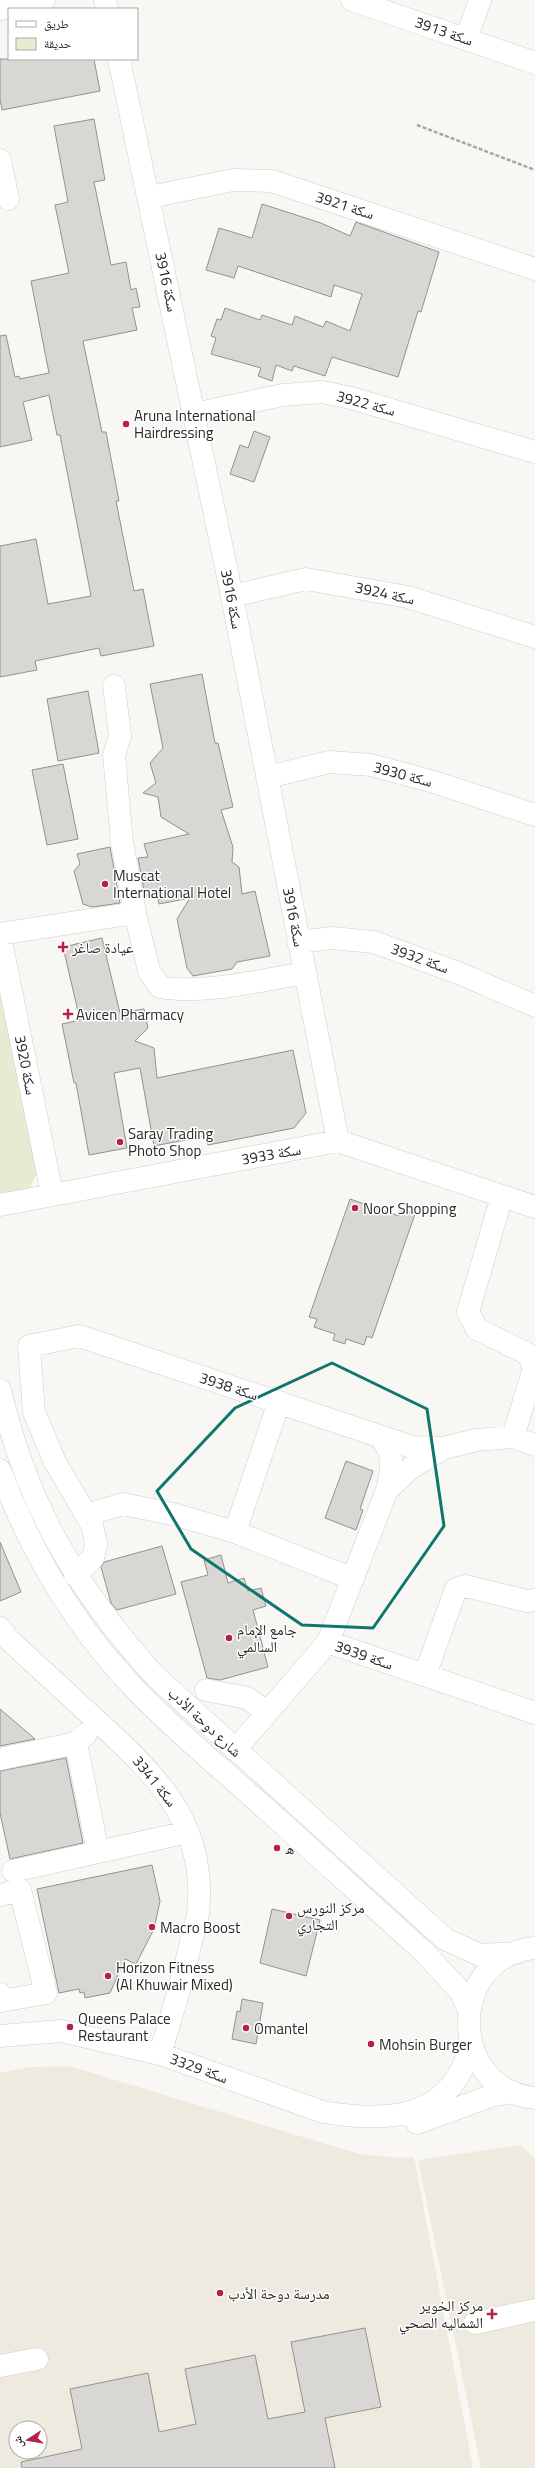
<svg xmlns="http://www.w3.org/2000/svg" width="535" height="2468" viewBox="0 0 535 2468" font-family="'Titillium Web','Noto Naskh Arabic',sans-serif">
	<rect width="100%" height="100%" fill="#f9f7f3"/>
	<!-- built -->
	<path fill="#eeeadf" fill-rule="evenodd" d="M 69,2066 L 359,2154 L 401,2158 L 414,2157 L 473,2468 L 0,2468 L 0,2073 L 29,2067 ZM 16,2428 L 40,2428 L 40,2452 L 16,2452 Z
		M 520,2145 L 535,2158 L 535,2468 L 481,2468 L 418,2160 Z"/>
	<!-- green -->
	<path fill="#e6ecd1" d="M 0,991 L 37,1173 L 29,1190 L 0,1198 Z"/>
	<!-- building -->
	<path fill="#d8d7d3" stroke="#93928e" d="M 0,59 L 94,59 L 100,91 L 2,110 L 0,98 Z
		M 94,119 L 105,180 L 94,182 L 111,265 L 126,262 L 131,290 L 136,288 L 140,307 L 132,308 L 137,330 L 83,341 L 102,432 L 106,432 L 119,501 L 116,501 L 134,591 L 143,589 L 154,646 L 101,656 L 99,648 L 35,661 L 37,670 L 0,677 L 0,546 L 36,539 L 48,604 L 91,596 L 60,435 L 57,435 L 49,395 L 23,402 L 32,440 L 0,447 L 0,336 L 6,335 L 15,377 L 19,376 L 20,379 L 49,373 L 31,281 L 69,273 L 55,205 L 68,202 L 54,126 Z
		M 262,204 L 321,223 L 350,236 L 356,222 L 439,252 L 421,312 L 418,311 L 398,377 L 332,357 L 325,376 L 294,366 L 292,371 L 276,365 L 272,381 L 258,376 L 261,368 L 211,354 L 216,338 L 211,336 L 217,319 L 221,320 L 225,308 L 260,320 L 262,315 L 292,325 L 295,316 L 323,327 L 326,321 L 350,331 L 362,294 L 334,285 L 331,297 L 238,266 L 234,278 L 206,270 L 219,228 L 252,238 Z
		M 254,431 L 270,437 L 254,482 L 230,474 L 240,445 L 248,448 Z
		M 202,674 L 215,743 L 218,743 L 233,807 L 221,810 L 233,847 L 232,862 L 239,867 L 242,894 L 255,891 L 270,956 L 237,962 L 232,969 L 193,976 L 187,968 L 177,919 L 190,898 L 159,904 L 157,893 L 145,896 L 138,858 L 148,857 L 144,844 L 189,834 L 161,817 L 158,797 L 143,793 L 156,783 L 150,763 L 163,748 L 150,684 Z
		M 88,691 L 99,753 L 58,761 L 47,699 Z
		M 63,764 L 78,839 L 47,845 L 32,770 Z
		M 110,847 L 120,903 L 92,907 L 83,904 L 74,871 L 80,864 L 77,854 Z
		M 102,938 L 120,1013 L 144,1009 L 148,1028 L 135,1041 L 154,1048 L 157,1078 L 293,1050 L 306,1113 L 294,1128 L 208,1145 L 206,1136 L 154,1146 L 140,1068 L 114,1073 L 127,1148 L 89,1155 L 76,1083 L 74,1083 L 62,1024 L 80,1020 L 63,947 Z
		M 350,1199 L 399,1216 L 402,1209 L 415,1214 L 372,1338 L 367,1336 L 364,1345 L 346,1339 L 345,1344 L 333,1340 L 335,1334 L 314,1327 L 317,1319 L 309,1317 Z
		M 346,1461 L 373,1471 L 360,1509 L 363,1510 L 356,1530 L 325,1518 Z
		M 0,1542 L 21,1592 L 0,1601 Z
		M 162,1546 L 176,1594 L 117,1610 L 111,1603 L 101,1567 L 104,1562 Z
		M 221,1555 L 228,1583 L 244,1578 L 248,1591 L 261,1588 L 266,1606 L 253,1610 L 268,1667 L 220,1680 L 207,1678 L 181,1582 L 208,1575 L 204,1560 Z
		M 0,1709 L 35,1739 L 0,1746 Z
		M 66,1758 L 83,1843 L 10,1859 L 0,1813 L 0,1771 Z
		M 152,1865 L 160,1901 L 154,1929 L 136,1964 L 125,1959 L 110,1993 L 85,1998 L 84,1992 L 80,1993 L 79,1989 L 59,1993 L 37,1889 Z
		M 272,1909 L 320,1920 L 306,1976 L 260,1963 Z
		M 242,1999 L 263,2003 L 256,2044 L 232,2039 L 237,2011 L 240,2012 Z
		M 365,2328 L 381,2407 L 325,2418 L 335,2468 L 22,2468 L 21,2462 L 82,2449 L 70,2389 L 148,2373 L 159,2432 L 196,2424 L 185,2369 L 255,2355 L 268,2419 L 305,2412 L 291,2342 Z"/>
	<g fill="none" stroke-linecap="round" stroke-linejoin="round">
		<!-- minor casing -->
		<g stroke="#cfceca" stroke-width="23">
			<path id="minor" d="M 105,0 L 107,9
				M 352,0 L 535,63
				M 0,9 L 44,0
				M 466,39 L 480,0
				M 119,59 L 232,596 L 338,1141
				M 0,160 L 8,199
				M 150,197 L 233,180 L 272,181 L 535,269
				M 194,414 L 283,395 L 322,392 L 351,398 L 535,452
				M 232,596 L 306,579 L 408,597 L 535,637
				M 114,686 L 120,736 L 114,755 L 122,842 L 135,913
				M 268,777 L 329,762 L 371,765 L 434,782 L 535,815
				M 0,934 L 135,913 L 149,971 L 160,987 C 202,995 262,980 305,973
				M 0,936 L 52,1194
				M 298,942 L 332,938 L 374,942 L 461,974 L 535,1006
				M 502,1196 L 468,1312 L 477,1329 L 528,1354 L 534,1368 L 513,1437
				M 0,1205 L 338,1141 L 535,1207
				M 379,1436 C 396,1456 392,1466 387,1490
				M 86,1515 L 123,1504 L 173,1514 L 235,1532 L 353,1579
				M 235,1532 L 279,1402
				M 75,1575 L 93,1558 L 96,1544 L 92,1525 L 55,1462 L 34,1412 L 29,1346 L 79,1336 L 412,1447 L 444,1448
				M 0,1628 L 8,1639 C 37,1666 66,1692 95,1719 C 156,1775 208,1823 198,1914 C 196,1925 192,1936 190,1946 C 182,1983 171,2018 160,2054
				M 328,1642 L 535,1713
				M 425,1675 L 456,1589 L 465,1586 L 527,1601 L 535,1600
				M 206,1690 L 247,1698 L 267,1712
				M 76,1743 L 98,1852
				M 235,1750 L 328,1642 L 387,1490 L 412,1467 L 444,1448 L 476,1440 L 513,1437 L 535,1445
				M 0,1759 L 76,1743 L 86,1734
				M 13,1871 L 188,1832
				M 0,1895 L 20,1890 L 46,1993 L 2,2001 L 0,1994
				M 0,2036 L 61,2031 L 160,2054 L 323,2112 C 389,2123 452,2120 471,2044
				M 417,2123 L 491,2096 L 513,2092
				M 475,2323 L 535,2310
				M 0,2366 L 37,2359"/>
		</g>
		<!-- major casing -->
		<g stroke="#cfceca" stroke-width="23">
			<path id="major" d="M 0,1390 C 27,1505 75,1587 154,1675 L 445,1939 L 480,1955 L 516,1953
				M 0,1470 C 30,1550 75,1626 134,1688 C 175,1731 222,1769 266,1809 C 319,1856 370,1904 423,1951 L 460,1991 L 469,2010
				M 535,1948 C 447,1956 447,2089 535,2098"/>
		</g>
		<!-- path -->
		<path stroke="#a8a6a3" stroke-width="2.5" stroke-dasharray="4 2" stroke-linecap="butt" d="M 417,125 L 535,170"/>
		<!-- minor -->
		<use href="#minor" stroke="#fff" stroke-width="22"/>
		<!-- major -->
		<use href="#major" stroke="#fff" stroke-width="22"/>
	</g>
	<!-- marked area -->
	<path fill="none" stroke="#0f766e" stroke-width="3" stroke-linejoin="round" d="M 332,1363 L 427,1409 L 444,1526 L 373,1628 L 302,1625 L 191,1549 L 157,1491 L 235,1408 Z"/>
	<!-- markers -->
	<g fill="#b4224c" stroke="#fff" stroke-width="1.5">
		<circle cx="126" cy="424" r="4"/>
		<circle cx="105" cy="884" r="4"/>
		<path d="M61 941h4v4h4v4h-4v4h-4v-4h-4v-4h4z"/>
		<path d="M66 1008h4v4h4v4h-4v4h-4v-4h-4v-4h4z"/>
		<circle cx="120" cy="1142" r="4"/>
		<circle cx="355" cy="1208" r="4"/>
		<circle cx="229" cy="1638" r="4"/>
		<circle cx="277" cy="1848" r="4"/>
		<circle cx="289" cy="1916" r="4"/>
		<circle cx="152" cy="1927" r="4"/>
		<circle cx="108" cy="1976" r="4"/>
		<circle cx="70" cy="2027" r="4"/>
		<circle cx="246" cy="2028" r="4"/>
		<circle cx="371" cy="2044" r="4"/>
		<circle cx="220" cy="2293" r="4"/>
		<path d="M490 2308h4v4h4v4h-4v4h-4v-4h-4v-4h4z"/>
	</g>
	<g text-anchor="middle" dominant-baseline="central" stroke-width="3" stroke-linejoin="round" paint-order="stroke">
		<!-- street labels -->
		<g font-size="15" fill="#2b2a29" stroke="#fff">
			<text transform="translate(444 31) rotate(19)">سكة 3913</text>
			<text transform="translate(345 205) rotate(18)">سكة 3921</text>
			<text transform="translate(167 282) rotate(78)">سكة 3916</text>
			<text transform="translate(366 403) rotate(15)">سكة 3922</text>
			<text transform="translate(385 593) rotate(12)">سكة 3924</text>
			<text transform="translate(232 599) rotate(79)">سكة 3916</text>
			<text transform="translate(403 774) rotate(15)">سكة 3930</text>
			<text transform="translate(294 917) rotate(79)">سكة 3916</text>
			<text transform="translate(420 958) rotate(20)">سكة 3932</text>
			<text transform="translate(26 1065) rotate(79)">سكة 3920</text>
			<text transform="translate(271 1154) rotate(-10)">سكة 3933</text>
			<text transform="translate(229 1386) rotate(18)">سكة 3938</text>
			<text transform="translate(364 1655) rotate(19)">سكة 3939</text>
			<text transform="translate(205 1722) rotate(43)">شارع دوحة الأدب</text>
			<text transform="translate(155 1781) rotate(51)">سكة 3341</text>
			<text transform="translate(199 2068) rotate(20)">سكة 3329</text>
		</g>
		<!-- poi labels -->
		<g font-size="15" fill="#2b2a29" stroke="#fff" text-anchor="start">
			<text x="134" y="415">Aruna International<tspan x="134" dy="17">Hairdressing</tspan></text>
			<text x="113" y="875">Muscat<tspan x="113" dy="17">International Hotel</tspan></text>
			<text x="72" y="947">عيادة صاغر</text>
			<text x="76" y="1014">Avicen Pharmacy</text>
			<text x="128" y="1133">Saray Trading<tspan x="128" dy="17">Photo Shop</tspan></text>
			<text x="363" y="1208">Noor Shopping</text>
			<text x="237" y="1629">جامع الإمام<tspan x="237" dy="17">السالمي</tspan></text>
			<text x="285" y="1848">ه</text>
			<text x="297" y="1907">مركز النورس<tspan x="297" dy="17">التجاري</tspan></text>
			<text x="160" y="1927">Macro Boost</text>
			<text x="116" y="1967">Horizon Fitness<tspan x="116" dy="17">(Al Khuwair Mixed)</tspan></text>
			<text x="78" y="2018">Queens Palace<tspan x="78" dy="17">Restaurant</tspan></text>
			<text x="254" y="2028">Omantel</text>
			<text x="379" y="2044">Mohsin Burger</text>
			<text x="228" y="2293">مدرسة دوحة الأدب</text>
			<text x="483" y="2305" text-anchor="end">مركز الخوير<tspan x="483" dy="17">الشماليه الصحي</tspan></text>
		</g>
	</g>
	<!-- legend -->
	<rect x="8" y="8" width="130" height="52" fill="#ffffff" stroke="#aaaaa9"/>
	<rect x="16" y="21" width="20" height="6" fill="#ffffff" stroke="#aaaaa9"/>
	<text x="44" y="28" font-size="12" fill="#2b2a29">طريق</text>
	<rect x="16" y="38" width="20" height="12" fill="#e6ecd1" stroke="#aaaaa9"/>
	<text x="44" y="48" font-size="12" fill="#2b2a29">حديقة</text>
	<!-- north arrow -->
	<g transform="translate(28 2440) rotate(258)"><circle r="19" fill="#ffffff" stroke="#aaaaa9"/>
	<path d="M0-3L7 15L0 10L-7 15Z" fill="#b4224c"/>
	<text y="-6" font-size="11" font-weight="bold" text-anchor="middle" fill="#2b2a29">ش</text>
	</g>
</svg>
